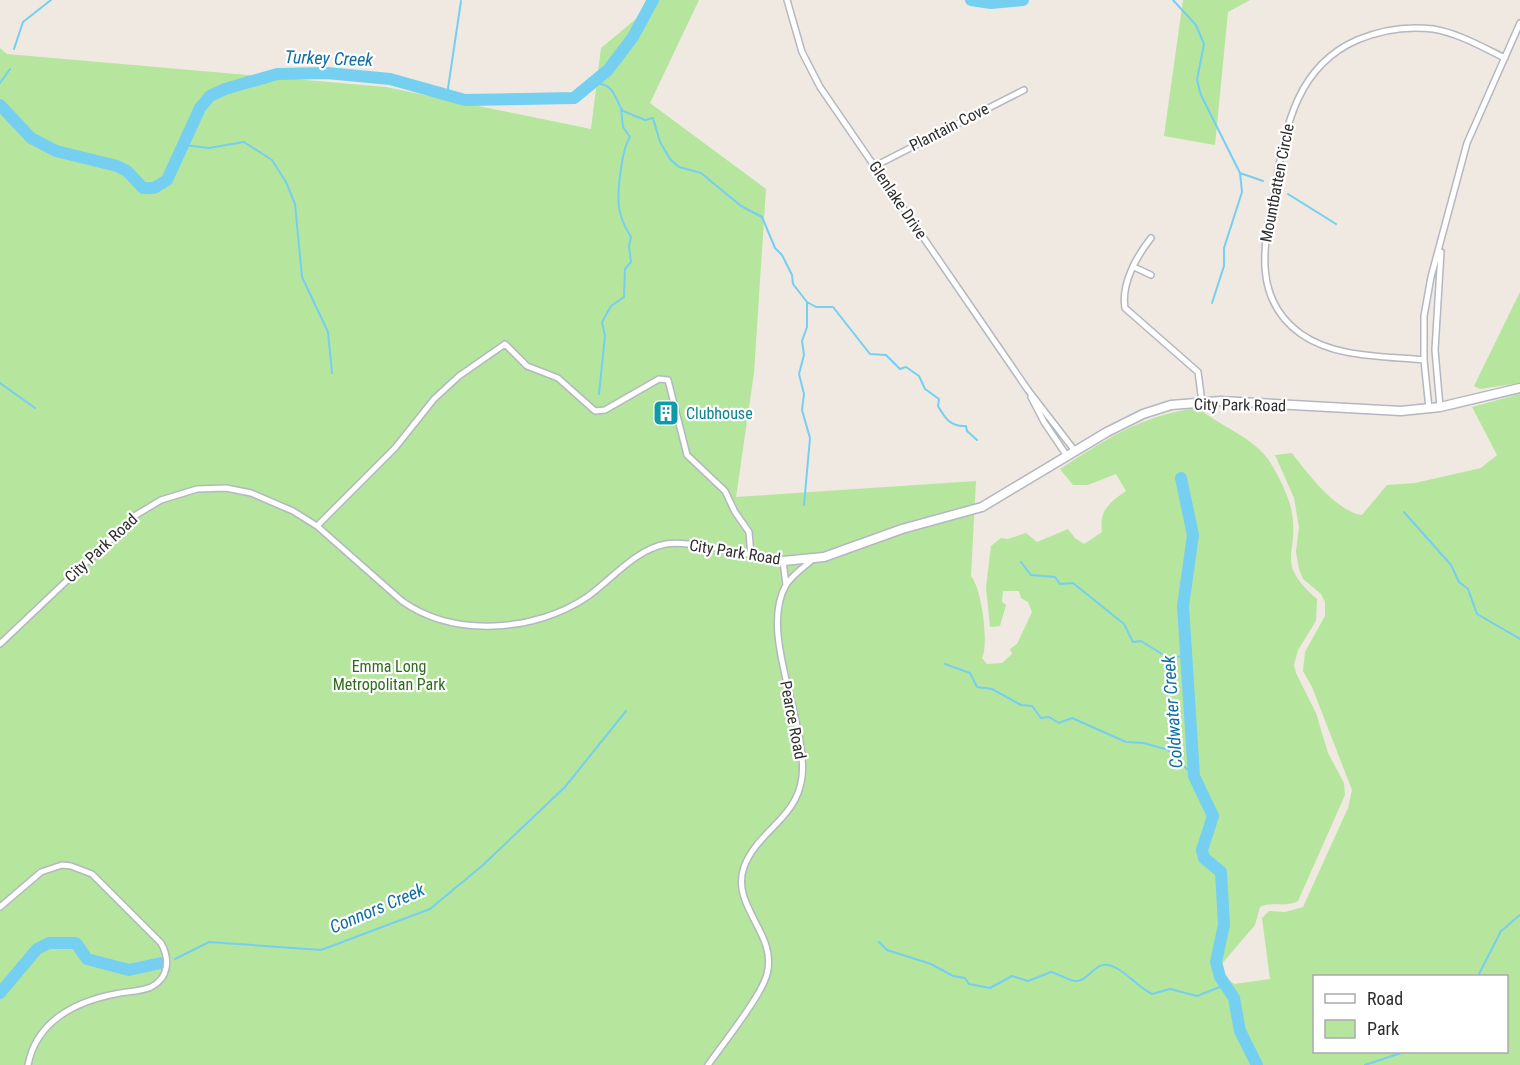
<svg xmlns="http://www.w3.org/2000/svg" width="1520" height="1065" viewBox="0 0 1520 1065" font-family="'Roboto Condensed',sans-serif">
	<rect width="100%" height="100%" fill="#efe9e1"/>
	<!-- green -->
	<path fill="#b6e59e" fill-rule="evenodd" d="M 659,0 L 699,0 L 650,103 L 766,189 L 754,373 L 736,497 L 976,481 L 971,576 C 982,589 989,644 982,658 L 987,664 L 1002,663 L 1012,654 L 1010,649 L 1017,644 L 1032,612 L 1028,602 L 1021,598 L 1019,591 L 1003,591 L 1002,602 L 1006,605 L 1000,626 L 990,627 L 986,587 L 991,546 L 1001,538 L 1008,539 L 1026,533 L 1037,542 L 1068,529 L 1075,538 L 1084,544 L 1102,532 C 1099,510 1109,503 1126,491 L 1116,474 L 1088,485 L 1073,485 L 1060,469 C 1107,439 1141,415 1198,408 C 1220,426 1255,438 1270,462 C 1279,477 1289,496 1292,513 C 1299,556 1274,561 1317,599 L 1316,621 L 1298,650 L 1294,665 L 1296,673 L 1316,713 L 1328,753 L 1344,783 L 1345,795 L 1298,901 C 1286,908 1272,901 1260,907 L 1255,925 L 1220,966 L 1225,977 L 1234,984 L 1270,979 L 1262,918 L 1269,911 L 1285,912 L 1303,907 L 1348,808 L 1352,790 L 1312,687 L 1303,671 L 1305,652 L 1325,616 L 1325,602 L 1321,594 L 1303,579 L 1299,569 L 1296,552 L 1299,527 L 1294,498 L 1275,455 L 1292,453 C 1307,473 1337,512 1362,515 L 1387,485 L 1415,483 L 1481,468 L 1497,455 L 1472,407 L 1520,394 L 1520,1065 L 0,1065 L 0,48 L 7,54 L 386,87 L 591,129 L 601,48 ZM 1314,976 L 1506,976 L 1506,1052 L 1314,1052 Z
		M 1183,0 L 1250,0 L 1228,12 L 1215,145 L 1164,136 Z
		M 1520,292 L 1520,383 L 1480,389 L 1474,386 Z"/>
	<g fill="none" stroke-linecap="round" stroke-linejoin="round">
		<!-- stream -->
		<path stroke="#75cff0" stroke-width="2" d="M 1173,0 L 1196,25 L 1204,44 L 1197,80 L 1201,95 L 1240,173 L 1242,192 L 1224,248 L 1224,266 L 1212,303
			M 14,49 L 23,22 L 51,0
			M 0,83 L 10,69
			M 592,83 C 615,83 613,96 623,111 L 645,120 L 653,118 L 660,142 L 670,159 L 679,167 L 701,173 L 741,206 L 762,217 L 775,248 L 782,255 L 792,275 L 793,284 L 807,302 L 816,307 L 833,307 L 870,354 L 886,355 L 900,369 L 906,367 L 919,376 L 925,389 L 939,399 L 938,406 C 945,418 950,427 966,426 L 967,431 L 977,440
			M 447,95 L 461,1
			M 184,145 L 209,148 L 244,142 L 272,160 L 286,182 L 295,204 L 302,277 L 328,332 L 332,373
			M 1240,173 L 1263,181
			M 1288,194 L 1336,224
			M 0,383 L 35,408
			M 599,394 L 605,336 L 602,322 L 611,306 L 624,297 L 625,269 L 631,262 L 629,246 L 631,237 C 626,229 620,217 619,207 C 617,192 622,148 630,137 L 623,127 L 621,109
			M 804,505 L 810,438 L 802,410 L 804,394 L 799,374 L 804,355 L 802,341 L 807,327 L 807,302
			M 1404,512 L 1451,565 L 1459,582 L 1468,589 L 1477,614 L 1520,639
			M 1021,562 L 1031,575 L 1055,577 L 1060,584 L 1073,583 L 1124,624 L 1133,642 L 1141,641 L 1165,656 L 1186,657
			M 945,664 L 970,673 L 977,687 L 992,689 L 1021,705 L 1032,706 L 1041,718 L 1049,717 L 1059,723 L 1072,718 L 1126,742 L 1144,743 L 1168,750 L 1194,776
			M 879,942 L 887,950 L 931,964 L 953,976 L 965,978 L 969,984 L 990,988 L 1012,976 L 1028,981 L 1051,972 C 1059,974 1070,982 1077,981 C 1092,980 1095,955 1118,969 C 1130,976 1138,987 1152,994 L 1170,989 L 1197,996 L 1225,985
			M 175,959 L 209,942 L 321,950 L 430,909 L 483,865 L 565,787 L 626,711
			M 1478,976 L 1501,931 L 1520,915
			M 1365,1065 L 1404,1052"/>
		<!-- river -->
		<path stroke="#75cff0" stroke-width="12" d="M 971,0 L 991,3 L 1023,0
			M 0,105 L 31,138 L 56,151 L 117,166 L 127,171 L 143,188 L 154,188 L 167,180 L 200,108 L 210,96 L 225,89 L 277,74 L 327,73 L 390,79 L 465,100 L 574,98 L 608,70 L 633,37 L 653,0
			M 1181,478 L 1193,535 L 1183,606 L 1194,776 L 1213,816 L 1202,850 L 1204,858 L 1221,872 L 1224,925 L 1216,962 L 1220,977 L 1234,998 L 1240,1031 L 1257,1065
			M 0,993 L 37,949 L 49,943 L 76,943 L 87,959 L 129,970 L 161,963"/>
		<!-- street casing -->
		<g stroke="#b4b7c1" stroke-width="8">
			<path id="street" d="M 787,0 L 802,52 L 820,87 L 1028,390 L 1075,451
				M 875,166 L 1024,90
				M 1151,238 C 1136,257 1121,284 1125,308 L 1198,372 L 1202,402
				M 1134,267 L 1151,275
				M 1424,360 C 1384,356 1335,358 1301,334 C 1248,296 1266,236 1276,182 C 1286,124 1298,66 1357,40 C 1381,30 1408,26 1433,29 C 1458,33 1482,47 1505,58
				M 1031,397 L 1044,422 L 1067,456
				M 1440,407 L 1435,350 L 1441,252
				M 1429,409 L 1424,360 L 1424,316 L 1431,277 L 1467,143 L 1520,23
				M 317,526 L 395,448 L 434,399 L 459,376 L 505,344 L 527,366 L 558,378 L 595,411 L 605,410 L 659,379 L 668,380 L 687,455 L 725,491 L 735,512 L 749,532 L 751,556
				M 0,644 L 136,515 L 161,500 L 197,489 L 226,488 L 251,493 L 293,511 L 317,526 L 402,601 C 454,638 535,632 587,597 C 611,580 636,549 666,544 C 689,539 756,557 783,561 L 786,585
				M 0,907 L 41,872 L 62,865 L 71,866 L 92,874 L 161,943 C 170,959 169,978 151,987 C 140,992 127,991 115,994 C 74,1002 36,1022 28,1065
				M 708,1065 C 722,1045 762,995 767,974 C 778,934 730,906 744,867 C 757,831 797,819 802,777 C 808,723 758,633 786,585 C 792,575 803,568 812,560"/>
		</g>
		<!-- secondary casing -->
		<g stroke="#b4b7c1" stroke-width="11">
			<path id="secondary" d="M 783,561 L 824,557 L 902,529 L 982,507 L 1107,432 L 1143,414 L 1171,405 L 1221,401 L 1401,411 L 1440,407 L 1520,388"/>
		</g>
		<!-- street -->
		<use href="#street" stroke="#fff" stroke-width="5"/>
		<!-- secondary -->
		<use href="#secondary" stroke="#fff" stroke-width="8"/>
	</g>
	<!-- icons -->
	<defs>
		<g id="building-square" transform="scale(1.35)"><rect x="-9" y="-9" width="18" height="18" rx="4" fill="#0f9aa8" stroke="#fff"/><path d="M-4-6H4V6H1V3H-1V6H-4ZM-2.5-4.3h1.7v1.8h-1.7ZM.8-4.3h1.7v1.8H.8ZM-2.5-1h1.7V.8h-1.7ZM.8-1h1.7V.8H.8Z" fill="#fff"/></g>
	</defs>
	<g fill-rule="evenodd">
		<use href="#building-square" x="666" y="413"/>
	</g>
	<g text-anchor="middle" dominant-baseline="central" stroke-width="4.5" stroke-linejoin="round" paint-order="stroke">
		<!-- street labels -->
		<g font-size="16" fill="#2e2e2e" stroke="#fff">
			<text transform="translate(949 127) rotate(-27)">Plantain Cove</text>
			<text transform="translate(1277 183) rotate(-79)">Mountbatten Circle</text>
			<text transform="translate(898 200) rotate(56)">Glenlake Drive</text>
			<text transform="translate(1240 405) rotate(1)">City Park Road</text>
			<text transform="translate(101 548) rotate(-43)">City Park Road</text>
			<text transform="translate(735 552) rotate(9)">City Park Road</text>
			<text transform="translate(793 720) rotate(79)">Pearce Road</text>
		</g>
		<!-- culture labels -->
		<g font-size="16" fill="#0d838f" stroke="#fff" text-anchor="start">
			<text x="686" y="413">Clubhouse</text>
		</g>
		<!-- park labels -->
		<g font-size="16" fill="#2c6e1b" stroke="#fff">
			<text x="389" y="666">Emma Long<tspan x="389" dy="18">Metropolitan Park</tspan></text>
		</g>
		<!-- water labels -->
		<g font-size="18" font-style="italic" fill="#0d6fa3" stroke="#fff">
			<text transform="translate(329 58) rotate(2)">Turkey Creek</text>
			<text transform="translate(1172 712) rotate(-94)">Coldwater Creek</text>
			<text transform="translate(377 908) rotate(-23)">Connors Creek</text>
		</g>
	</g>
	<!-- legend -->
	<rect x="1313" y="975" width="195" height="78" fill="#ffffff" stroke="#ababab" stroke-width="1.5"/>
	<rect x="1325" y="994" width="30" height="9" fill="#ffffff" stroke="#ababab" stroke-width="1.5"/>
	<text x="1367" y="1005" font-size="18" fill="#2e2e2e">Road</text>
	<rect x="1325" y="1020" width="30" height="18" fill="#b6e59e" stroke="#ababab" stroke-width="1.5"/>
	<text x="1367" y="1035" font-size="18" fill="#2e2e2e">Park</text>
</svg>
